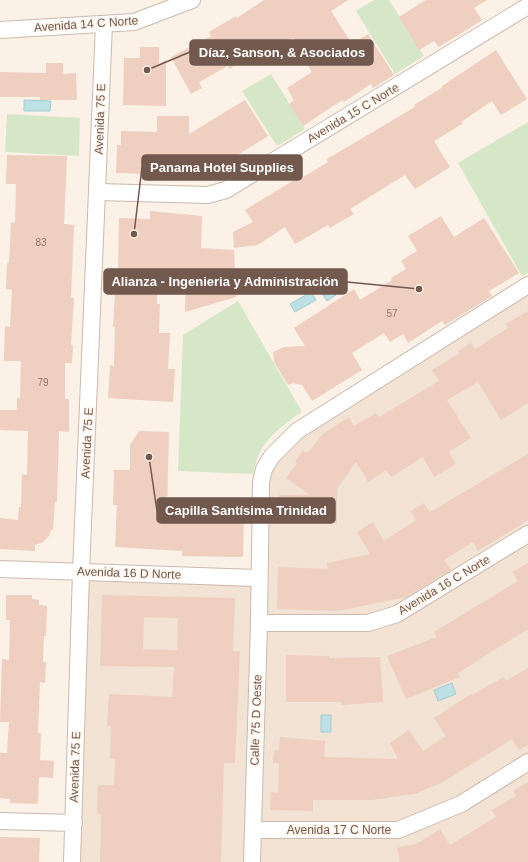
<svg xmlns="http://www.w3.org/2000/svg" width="528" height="862" viewBox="0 0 528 862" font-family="Arial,sans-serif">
	<rect width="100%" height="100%" fill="#fbf1e6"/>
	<!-- residential -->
	<path fill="#f2e3d5" d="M 528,285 L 528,862 L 72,862 L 81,572 L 259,578 L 272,456 Z"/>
	<!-- green -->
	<path fill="#d5e7c6" d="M 374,0 L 389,0 L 424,56 L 395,74 L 356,11 Z
		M 271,74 L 305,129 L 277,146 L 242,91 Z
		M 7,114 L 80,118 L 79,156 L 5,152 Z
		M 528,122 L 528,273 L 522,276 L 458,163 Z
		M 238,301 L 302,412 C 288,421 269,435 261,450 C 257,457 255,466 253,474 L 178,471 L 183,335 Z"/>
	<!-- water -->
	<path fill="#bce0e3" stroke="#a3cfd4" d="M 24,100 L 51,101 L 50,111 L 24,111 Z
		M 323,274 L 336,295 L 327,301 L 313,280 Z
		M 311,292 L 316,300 L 295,312 L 290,304 Z
		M 452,683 L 456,694 L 438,701 L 434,690 Z
		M 321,715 L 331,715 L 331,732 L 321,732 Z"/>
	<!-- building -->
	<path fill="#eecfc0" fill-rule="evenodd" d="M 264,0 L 348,0 L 331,11 L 352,44 L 368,34 L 394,75 L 373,88 L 371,84 L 344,102 L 342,100 L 303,126 L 289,104 L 294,100 L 287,88 L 312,72 L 304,60 L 307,59 L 293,38 L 248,65 L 245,60 L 229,69 L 228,66 L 199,82 L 202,88 L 191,94 L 171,57 L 211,36 L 209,32 L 236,16 L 237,18 Z
		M 426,0 L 487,0 L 474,8 L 482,20 L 439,47 L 434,41 L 419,50 L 399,17 Z
		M 140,47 L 159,47 L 159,64 L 166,60 L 166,106 L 123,105 L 124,58 L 140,58 Z
		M 496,50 L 527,99 L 501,115 L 492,101 L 461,122 L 462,124 L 434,141 L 450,167 L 415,189 L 405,175 L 350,209 L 354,214 L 330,228 L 328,225 L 295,244 L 285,227 L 258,245 L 234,248 L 233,232 L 253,222 L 245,210 L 296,179 L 297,181 L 328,162 L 327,159 L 415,107 L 414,105 L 443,87 L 442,86 Z
		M 46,63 L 63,63 L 63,74 L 76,73 L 77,100 L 40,100 L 40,97 L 0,97 L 0,72 L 46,73 Z
		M 245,100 L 268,136 L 200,178 L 194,169 L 154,169 L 154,174 L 116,173 L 117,145 L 121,145 L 121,131 L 157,132 L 157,116 L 189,116 L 189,134 Z
		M 7,155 L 67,156 L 64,224 L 74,225 L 71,298 L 74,298 L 71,345 L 73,346 L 72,363 L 65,363 L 65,399 L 69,399 L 69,432 L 59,431 L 57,502 L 55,502 L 53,530 L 51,530 L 49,536 L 43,542 L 35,545 L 35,551 L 0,549 L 0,518 L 18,520 L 19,507 L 21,507 L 22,474 L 27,475 L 28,431 L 0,430 L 0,410 L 17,410 L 17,398 L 20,398 L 21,361 L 4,361 L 5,326 L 10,327 L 12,290 L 6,289 L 7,263 L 9,263 L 11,222 L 15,223 L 16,184 L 6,184 Z
		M 150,211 L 202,216 L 201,248 L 234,250 L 236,297 L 185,312 L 186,278 L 157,278 L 157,304 L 160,304 L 159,333 L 170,333 L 168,369 L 175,369 L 173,402 L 108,398 L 110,365 L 114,366 L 115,327 L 113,327 L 115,294 L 112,294 L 113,272 L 118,272 L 119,218 L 150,219 Z
		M 441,216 L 454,237 L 484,218 L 519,273 L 489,291 L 492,296 L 445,325 L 442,321 L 408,343 L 403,334 L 390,342 L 384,333 L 352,353 L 362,370 L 312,401 L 302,385 L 293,383 L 288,385 L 274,362 L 273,352 L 284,347 L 305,346 L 294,328 L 354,289 L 360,300 L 392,280 L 391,278 L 406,269 L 401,261 L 417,251 L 408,236 Z
		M 528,311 L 528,403 L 501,420 L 478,382 L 447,400 L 471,438 L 449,452 L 456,464 L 434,477 L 423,457 L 391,477 L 386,470 L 368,482 L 356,462 L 337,489 L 337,523 L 279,522 L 279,495 L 310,495 L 286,478 L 297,463 L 295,462 L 303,450 L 307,453 L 324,433 L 349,417 L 354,426 L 376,413 L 379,417 L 439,381 L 432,370 L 460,353 L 458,351 L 471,343 L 475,349 L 508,328 L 506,324 Z
		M 139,431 L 169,432 L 167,510 L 244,513 L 243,557 L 182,556 L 182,551 L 115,547 L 117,505 L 113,505 L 114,470 L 130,470 L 130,445 Z
		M 528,454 L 528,520 L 478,551 L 473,542 L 444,560 L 451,570 L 406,597 L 338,611 L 277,609 L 278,567 L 328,569 L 327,563 L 370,554 L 357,532 L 373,522 L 384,541 L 416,520 L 411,511 L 424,503 L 430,512 Z
		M 528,563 L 528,629 L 458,673 L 460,677 L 406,699 L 387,656 L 437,637 L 434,632 L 518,581 L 512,572 Z
		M 6,595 L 32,595 L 32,599 L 39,600 L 39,605 L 47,606 L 46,636 L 44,636 L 43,662 L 46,662 L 45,683 L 40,682 L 38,733 L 41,733 L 40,760 L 54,761 L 53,778 L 39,777 L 38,804 L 10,803 L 10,799 L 0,798 L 0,753 L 7,753 L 9,722 L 0,722 L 2,659 L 9,660 L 10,620 L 6,620 Z
		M 102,595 L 235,598 L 233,651 L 240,651 L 235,763 L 224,763 L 221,862 L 100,862 L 101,814 L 97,814 L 98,785 L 114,785 L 115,759 L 110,759 L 111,726 L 107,726 L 109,694 L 172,697 L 174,667 L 100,666 ZM 144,617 L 178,618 L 177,650 L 143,649 Z
		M 286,655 L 329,656 L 329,658 L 380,657 L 383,702 L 341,705 L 341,702 L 286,702 Z
		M 528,668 L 528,745 L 519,750 L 512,739 L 443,782 L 415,794 L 372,800 L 313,800 L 313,811 L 270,810 L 271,792 L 278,793 L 279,763 L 273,763 L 274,750 L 279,750 L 280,737 L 325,741 L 324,757 L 398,759 L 390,743 L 409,730 L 423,751 L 446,736 L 434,718 L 471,694 L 472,695 L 504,677 L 506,681 Z
		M 528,782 L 528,862 L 400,862 L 397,848 L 418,843 L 440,829 L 450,845 L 496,817 L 492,810 L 516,796 L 513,791 Z
		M 0,837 L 40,838 L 39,862 L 0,862 Z"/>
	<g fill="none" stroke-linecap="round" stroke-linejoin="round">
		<!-- minor casing -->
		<g stroke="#ccb9ad" stroke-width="18">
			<path id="minor" d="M 0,30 L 134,22 L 192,0
				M 98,192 L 208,195 L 226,190 L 528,6
				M 0,569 L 259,578
				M 259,623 L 368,623 L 397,614 L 528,534
				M 0,821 L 74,823
				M 253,830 L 398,830 L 461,804 L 528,762
				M 72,862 L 81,572 L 104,24
				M 252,862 L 259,623 L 261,482 L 264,469 L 272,456 L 297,431 L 528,285"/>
		</g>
		<!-- minor -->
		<use href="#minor" stroke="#fff" stroke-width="16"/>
	</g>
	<g text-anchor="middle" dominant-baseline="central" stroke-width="3" stroke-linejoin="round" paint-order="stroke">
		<!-- number labels -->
		<g font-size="10" fill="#91766a">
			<text x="41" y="242">83</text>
			<text x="392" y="313">57</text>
			<text x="43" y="382">79</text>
		</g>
		<!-- street labels -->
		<g font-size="12" fill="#72584d" stroke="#fef6ec">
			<text transform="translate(86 24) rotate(-4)">Avenida 14 C Norte</text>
			<text transform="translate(353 113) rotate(-31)">Avenida 15 C Norte</text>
			<text transform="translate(100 119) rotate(-88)">Avenida 75 E</text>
			<text transform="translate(87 443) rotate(-87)">Avenida 75 E</text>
			<text transform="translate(129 573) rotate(2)">Avenida 16 D Norte</text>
			<text transform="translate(444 585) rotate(-31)">Avenida 16 C Norte</text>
			<text transform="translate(256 720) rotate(-88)">Calle 75 D Oeste</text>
			<text transform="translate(75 767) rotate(-88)">Avenida 75 E</text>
			<text x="339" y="830">Avenida 17 C Norte</text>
		</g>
	</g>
	<!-- callouts -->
	<path fill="none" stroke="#72584d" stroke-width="1.5" d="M147 70L190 52M134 234L142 167M419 289L347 282M149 457L157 511"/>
	<g fill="#72584d" stroke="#fef6ec" stroke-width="1.5">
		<circle cx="147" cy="70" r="4"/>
		<circle cx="134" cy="234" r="4"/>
		<circle cx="419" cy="289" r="4"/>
		<circle cx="149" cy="457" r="4"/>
	</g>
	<g fill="#72584d" stroke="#72584d" stroke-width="1.5">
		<rect x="190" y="40" width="183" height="25" rx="4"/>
		<rect x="142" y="155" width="160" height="25" rx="4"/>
		<rect x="104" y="269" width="243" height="25" rx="4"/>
		<rect x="157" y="498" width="178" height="25" rx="4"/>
	</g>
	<g font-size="13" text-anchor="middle" font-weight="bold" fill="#fff">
		<text x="282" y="57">Díaz, Sanson, &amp; Asociados</text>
		<text x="222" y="172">Panama Hotel Supplies</text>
		<text x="225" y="286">Alianza - Ingenieria y Administración</text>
		<text x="246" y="515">Capilla Santísima Trinidad</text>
	</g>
</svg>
